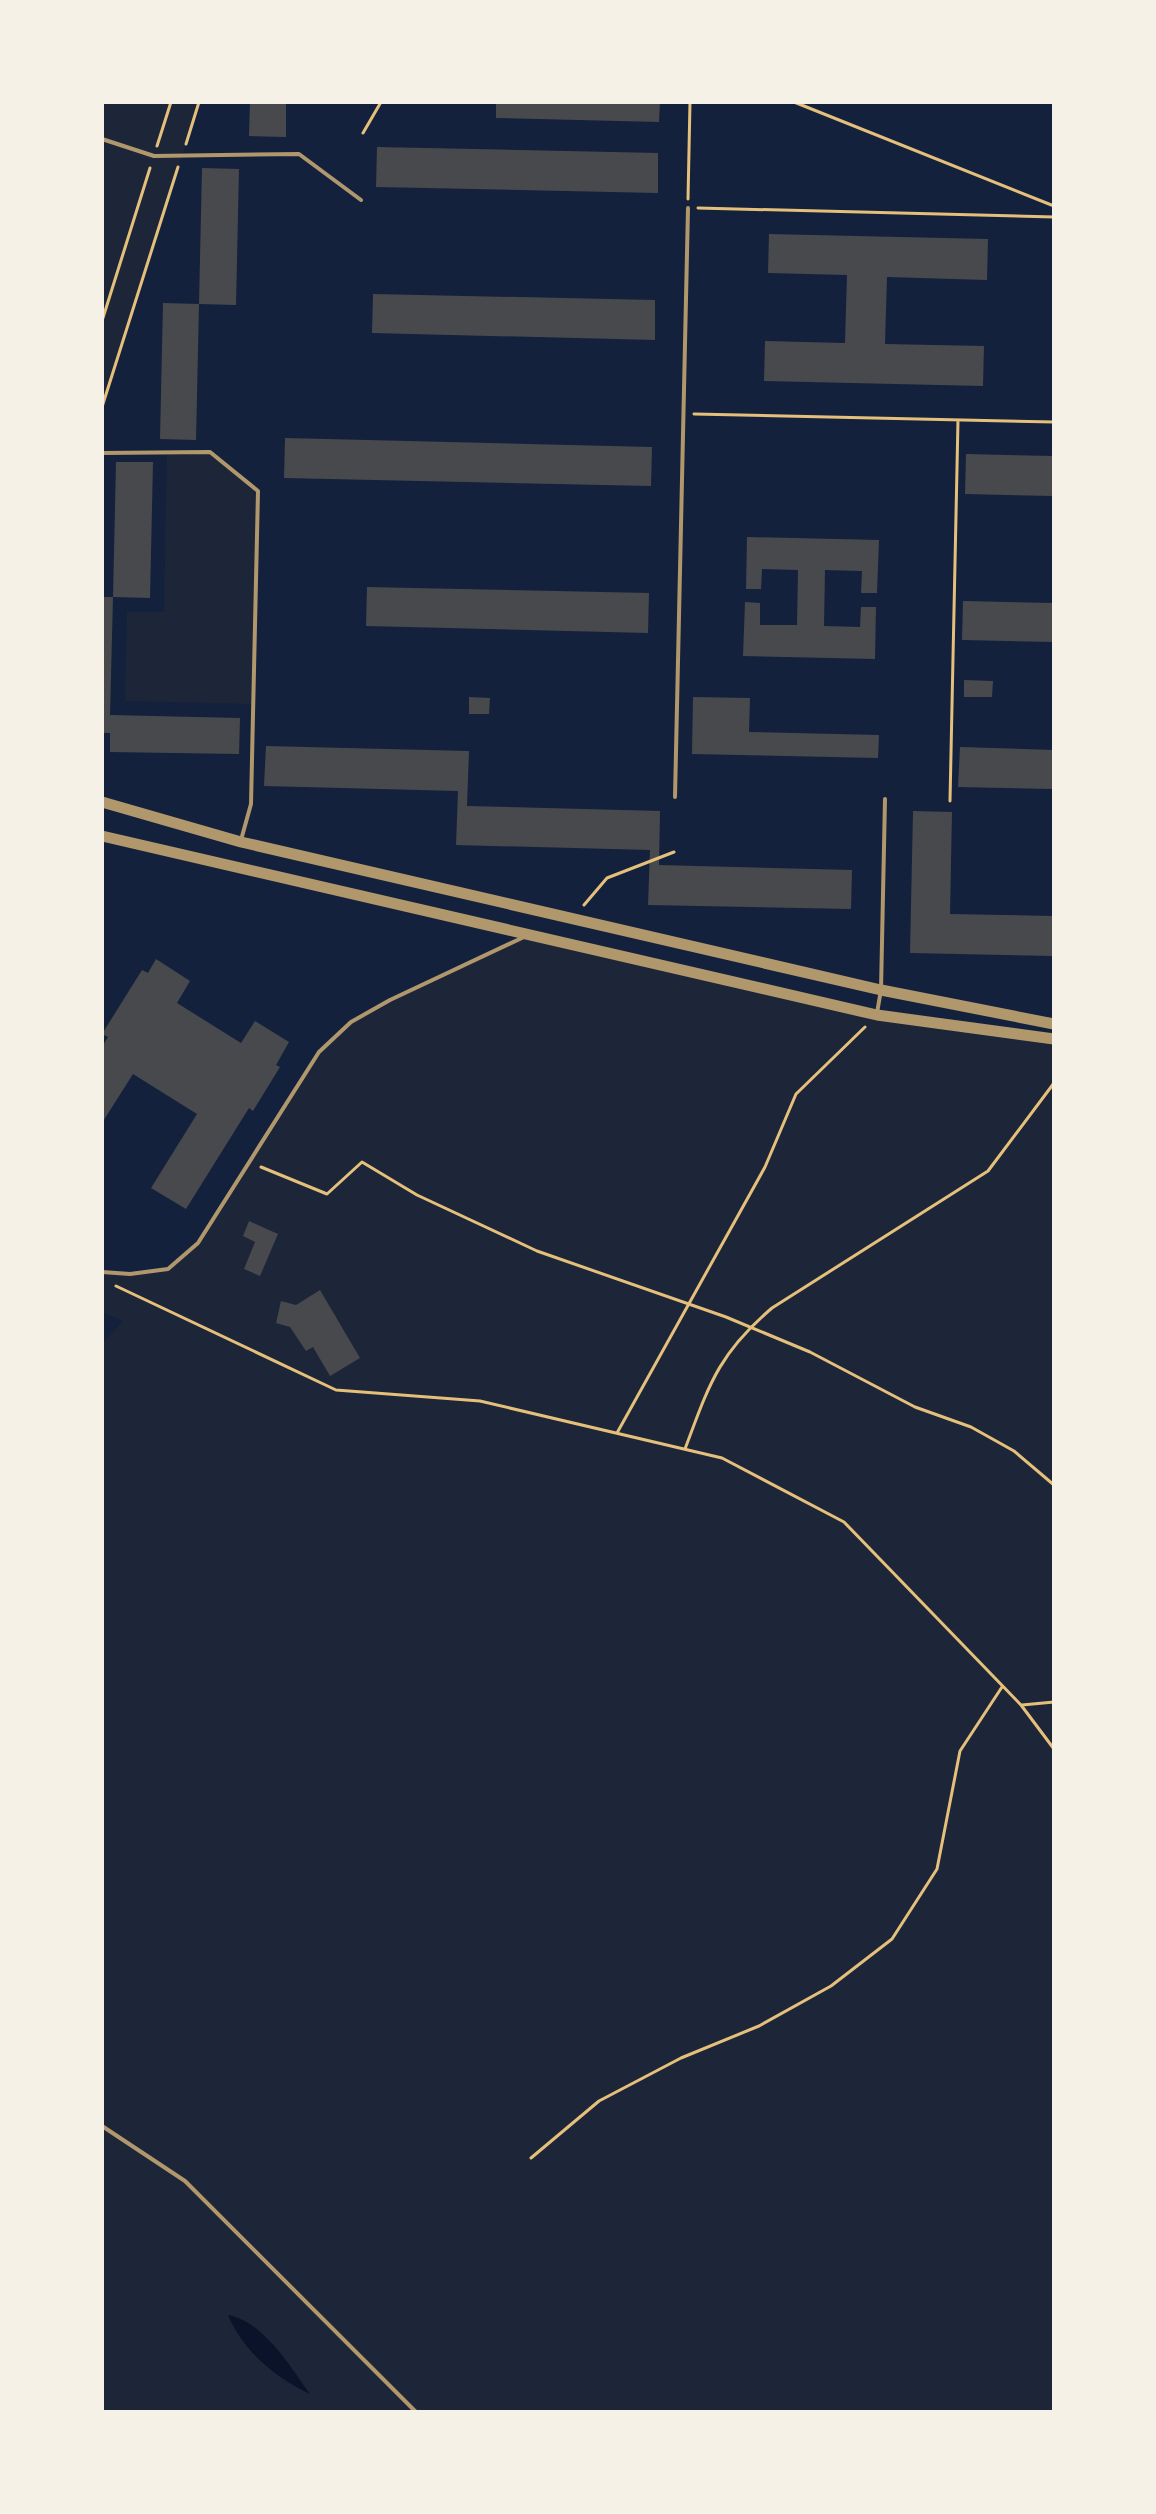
<svg xmlns="http://www.w3.org/2000/svg" width="1156" height="2514" viewBox="0 0 1156 2514" font-family="Lora,serif">
	<rect width="100%" height="100%" fill="#14213d"/>
	<!-- green -->
	<path fill="#1d2539" d="M 102,102 L 199,102 L 102,407 Z
		M 167,451 L 210,452 L 258,491 L 253,704 L 125,701 L 127,612 L 164,612 Z
		M 529,935 L 877,1015 L 1054,1039 L 1054,2412 L 102,2412 L 102,1344 L 123,1321 L 102,1312 L 102,1272 L 130,1274 L 168,1269 L 198,1243 L 319,1052 L 351,1022 L 390,1000 Z"/>
	<!-- water -->
	<path fill="#0b132b" d="M 228,2315 C 264,2322 290,2366 310,2394 C 276,2378 243,2351 228,2315 Z"/>
	<!-- building -->
	<path fill="#48494c" d="M 250,102 L 286,102 L 286,137 L 249,136 Z
		M 496,102 L 660,102 L 659,122 L 496,118 Z
		M 377,147 L 658,153 L 658,193 L 376,187 Z
		M 202,168 L 239,169 L 236,305 L 199,304 Z
		M 769,234 L 988,239 L 987,280 L 887,277 L 885,344 L 984,346 L 983,386 L 764,381 L 765,341 L 845,343 L 847,275 L 768,273 Z
		M 373,294 L 655,300 L 655,340 L 372,333 Z
		M 163,303 L 199,304 L 196,440 L 160,439 Z
		M 285,438 L 652,447 L 651,486 L 284,478 Z
		M 966,454 L 1054,456 L 1054,496 L 965,494 Z
		M 116,462 L 153,462 L 150,598 L 113,597 Z
		M 747,537 L 879,540 L 877,593 L 861,593 L 862,571 L 825,570 L 824,626 L 860,627 L 861,607 L 876,607 L 875,659 L 743,656 L 745,602 L 760,603 L 760,625 L 797,625 L 798,570 L 762,569 L 761,589 L 746,589 Z
		M 367,587 L 649,593 L 648,633 L 366,626 Z
		M 102,597 L 113,597 L 110,715 L 240,718 L 239,754 L 110,752 L 110,733 L 102,733 Z
		M 963,601 L 1054,603 L 1054,642 L 962,640 Z
		M 964,680 L 993,681 L 992,697 L 964,697 Z
		M 469,697 L 490,698 L 489,714 L 469,714 Z
		M 693,697 L 750,698 L 749,732 L 879,735 L 878,758 L 692,754 Z
		M 266,746 L 469,751 L 467,806 L 660,811 L 659,865 L 852,870 L 851,909 L 648,905 L 650,850 L 456,845 L 458,791 L 264,786 Z
		M 960,747 L 1054,750 L 1054,789 L 958,787 Z
		M 913,811 L 952,812 L 950,914 L 1054,916 L 1054,956 L 910,953 Z
		M 156,959 L 190,981 L 177,1003 L 241,1043 L 255,1021 L 289,1042 L 276,1065 L 280,1067 L 253,1111 L 249,1108 L 186,1209 L 151,1188 L 197,1114 L 133,1074 L 102,1123 L 102,1047 L 108,1037 L 102,1034 L 142,970 L 148,973 Z
		M 249,1221 L 278,1234 L 260,1276 L 244,1269 L 255,1242 L 243,1236 Z
		M 320,1290 L 360,1358 L 330,1376 L 313,1347 L 306,1351 L 290,1327 L 276,1323 L 281,1301 L 296,1305 Z"/>
	<g fill="none" stroke-linecap="round" stroke-linejoin="round">
		<!-- path -->
		<path stroke="#e5c07b" stroke-width="3" d="M 794,102 L 1054,206
			M 363,133 L 381,102
			M 186,144 L 199,102
			M 157,146 L 171,102
			M 688,199 L 690,102
			M 698,208 L 1054,217
			M 102,321 L 150,168
			M 102,407 L 178,167
			M 694,414 L 1054,422
			M 950,801 L 958,420
			M 584,905 L 607,878 L 674,852
			M 261,1167 L 327,1194 L 362,1162 L 417,1195 L 537,1251 L 726,1317 L 810,1352 L 915,1407 L 971,1427 L 1014,1451 L 1054,1485
			M 116,1286 L 336,1390 L 480,1401 L 722,1458 L 844,1522 L 1021,1705 L 1054,1749
			M 617,1433 L 765,1167 L 796,1094 L 865,1027
			M 685,1449 C 709,1385 718,1354 772,1308 L 988,1171 L 1054,1083
			M 1022,1705 L 1054,1702
			M 531,2158 L 599,2101 L 681,2058 L 759,2026 L 831,1986 L 892,1939 L 937,1869 L 960,1751 L 1002,1687"/>
		<!-- service -->
		<path stroke="#b1986c" stroke-width="4" d="M 102,139 L 154,156 L 299,154 L 361,200
			M 102,453 L 210,452 L 258,491 L 251,804 L 241,840
			M 675,797 L 688,208
			M 877,1013 L 881,990 L 885,799
			M 102,1272 L 130,1274 L 168,1269 L 198,1243 L 319,1052 L 351,1022 L 390,1000 L 524,937
			M 102,2126 L 185,2181 L 416,2412"/>
		<!-- tertiary -->
		<path stroke="#b1986c" stroke-width="11" d="M 102,802 L 241,842 L 881,990 L 1054,1024
			M 102,836 L 877,1015 L 1054,1039"/>
	</g>
	<!-- border -->
	<rect width="1156" height="2514" fill="none" stroke="#f6f1e7" stroke-width="208"/>
</svg>
